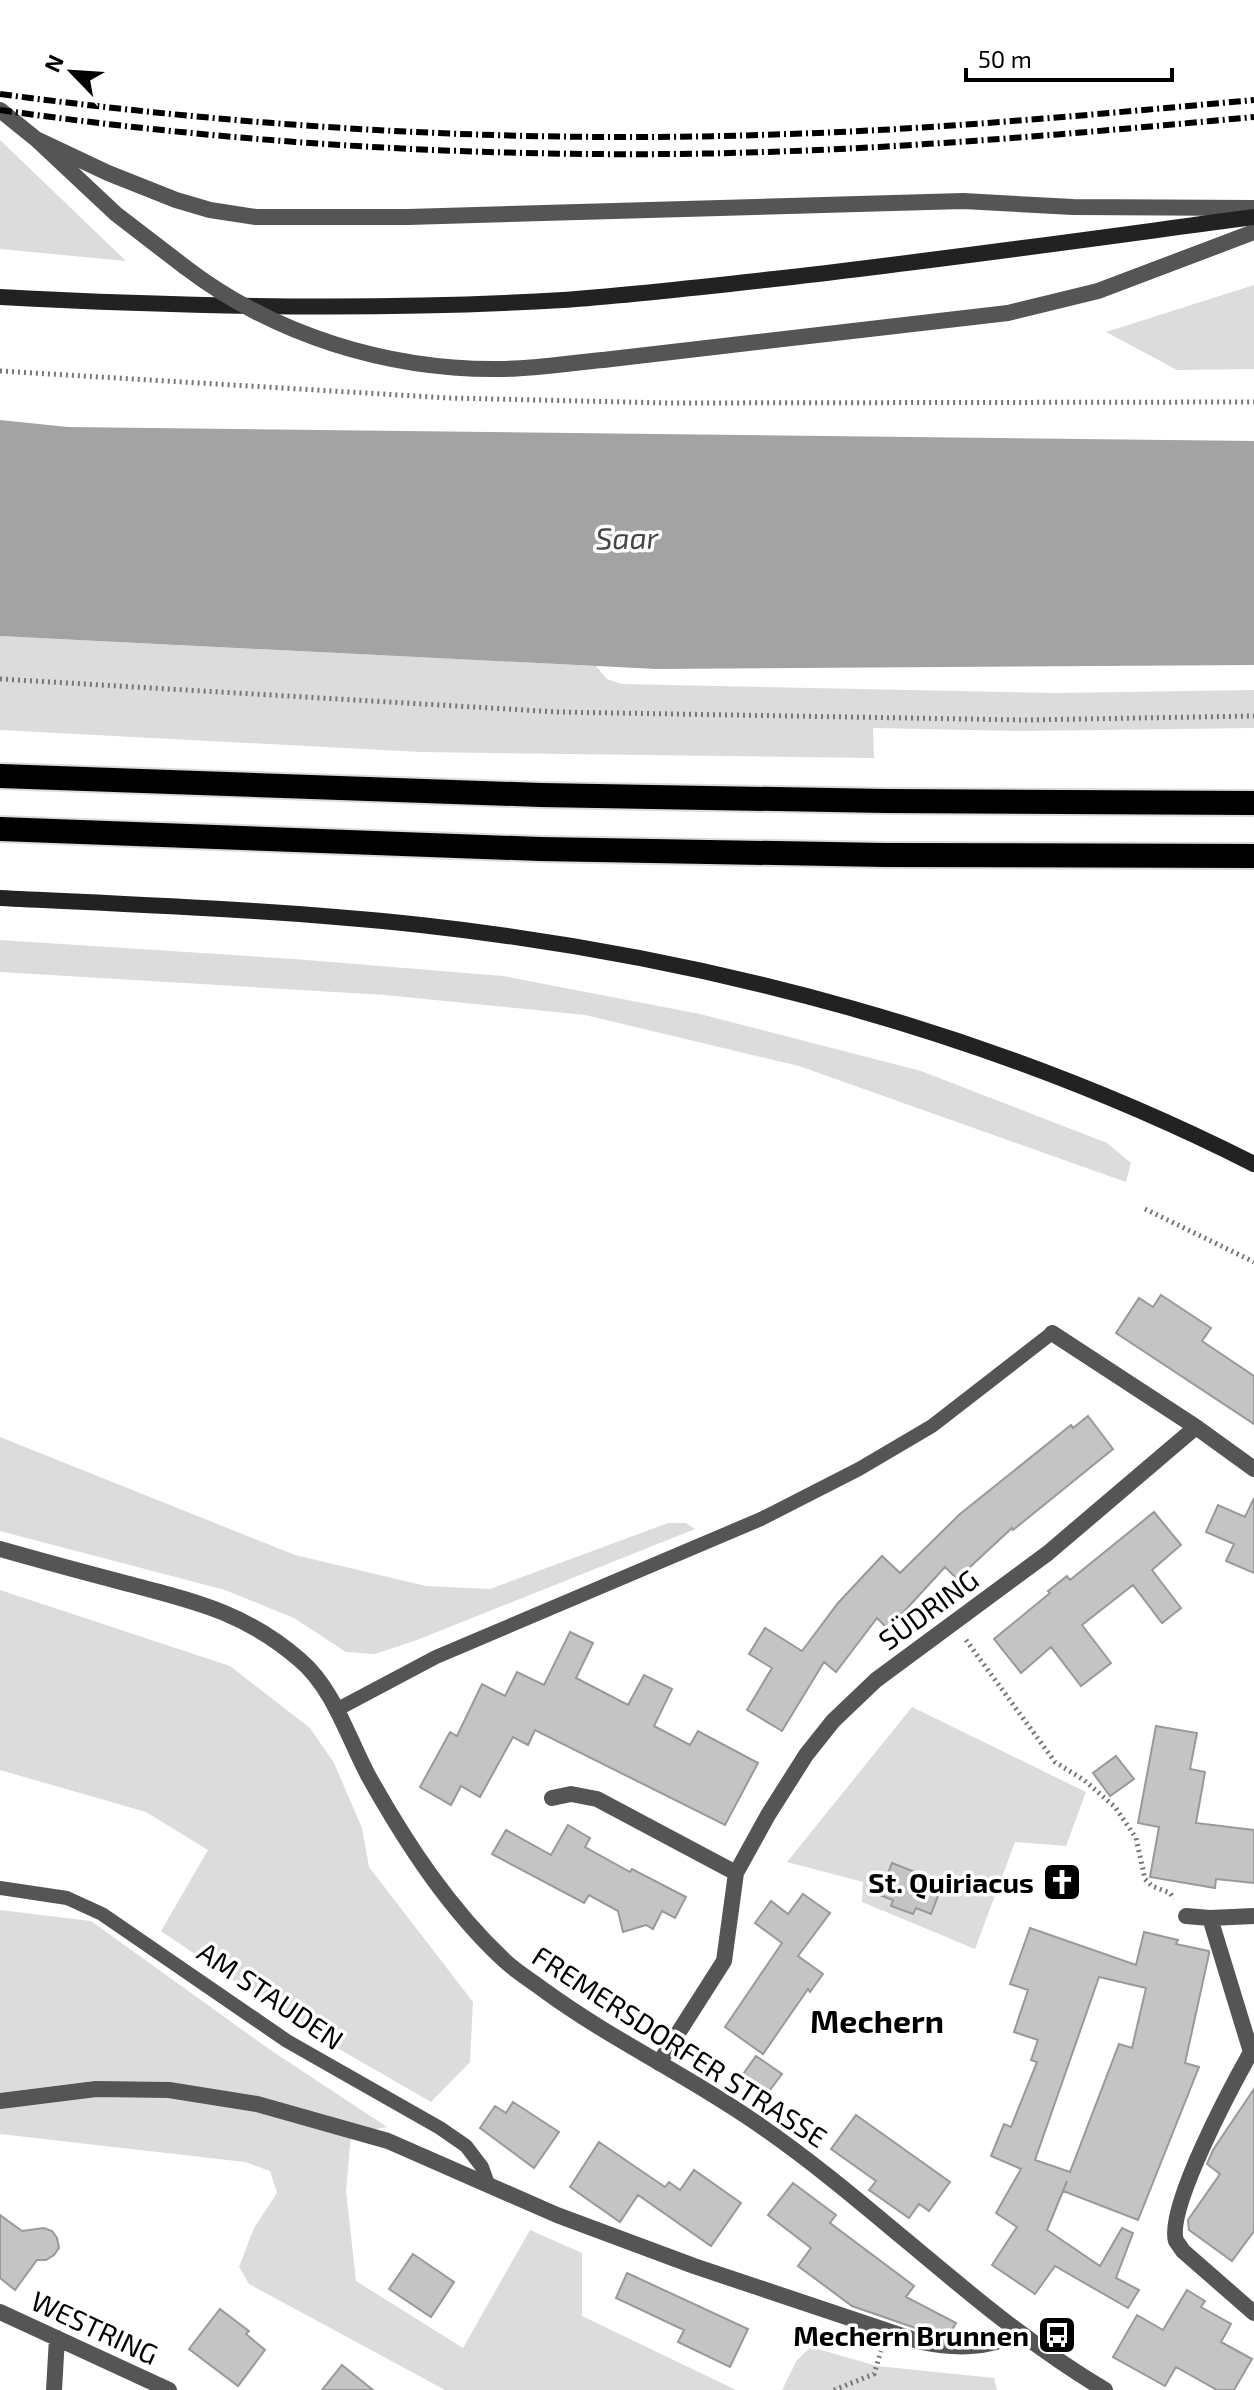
<svg xmlns="http://www.w3.org/2000/svg" width="1254" height="2390" viewBox="0 0 1254 2390" font-family="'Exo 2',sans-serif">
	<rect width="100%" height="100%" fill="#fff"/>
	<!-- green -->
	<path fill="#dcdcdc" d="M 0,140 L 126,261 L 0,249 Z
		M 1254,285 L 1254,369 L 1177,370 L 1106,332 Z
		M 0,636 L 596,666 L 607,679 L 622,684 L 1057,693 L 1254,690 L 1254,728 L 1022,731 L 873,728 L 874,758 L 421,752 L 0,730 Z
		M 0,940 L 294,959 L 503,976 L 700,1014 L 921,1071 L 1107,1143 L 1131,1163 L 1126,1182 L 799,1066 L 585,1015 L 385,995 L 0,972 Z
		M 0,1437 L 295,1555 L 426,1586 L 490,1589 L 668,1523 L 686,1523 L 695,1529 L 417,1640 L 375,1654 L 346,1652 L 294,1618 L 225,1590 L 0,1531 Z
		M 0,1590 L 230,1666 L 310,1728 L 334,1763 L 362,1828 L 369,1867 L 473,2002 L 470,2062 L 431,2102 L 306,2030 L 161,1931 L 208,1850 L 146,1812 L 0,1770 Z
		M 912,1707 L 1086,1792 L 1066,1846 L 1015,1842 L 975,1949 L 862,1902 L 863,1882 L 787,1862 Z
		M 0,1910 L 91,1921 L 269,2049 L 387,2127 L 351,2134 L 346,2191 L 356,2281 L 463,2348 L 530,2230 L 582,2253 L 582,2316 L 736,2390 L 445,2390 L 249,2284 L 239,2267 L 254,2228 L 277,2193 L 270,2171 L 245,2162 L 0,2134 Z
		M 811,2347 L 877,2366 L 994,2378 L 997,2390 L 782,2390 L 797,2360 Z"/>
	<!-- water -->
	<path fill="#a3a3a3" d="M 0,420 L 68,427 L 1254,441 L 1254,665 L 656,669 L 0,636 Z"/>
	<!-- building -->
	<path fill="#c4c4c4" stroke="#999" stroke-width="2" fill-rule="evenodd" d="M 1161,1295 L 1211,1328 L 1202,1341 L 1254,1376 L 1254,1424 L 1116,1333 L 1139,1298 L 1153,1307 Z
		M 1088,1416 L 1113,1449 L 1013,1530 L 1012,1528 L 957,1579 L 945,1567 L 888,1629 L 877,1618 L 836,1672 L 824,1662 L 782,1731 L 747,1710 L 772,1668 L 749,1654 L 765,1628 L 802,1651 L 838,1603 L 882,1556 L 900,1573 L 960,1514 L 1071,1425 L 1073,1428 Z
		M 1254,1498 L 1254,1573 L 1226,1561 L 1234,1544 L 1206,1532 L 1218,1505 L 1245,1517 Z
		M 1154,1512 L 1181,1545 L 1152,1570 L 1181,1608 L 1162,1623 L 1133,1585 L 1082,1625 L 1111,1663 L 1081,1686 L 1051,1647 L 1021,1673 L 994,1639 L 1050,1593 L 1048,1591 L 1067,1576 L 1070,1580 Z
		M 570,1632 L 593,1643 L 576,1678 L 628,1705 L 644,1675 L 672,1689 L 654,1726 L 690,1745 L 698,1731 L 758,1763 L 725,1825 L 535,1730 L 528,1745 L 513,1737 L 480,1797 L 461,1786 L 451,1805 L 420,1787 L 450,1732 L 457,1736 L 482,1684 L 505,1696 L 517,1672 L 544,1685 Z
		M 1156,1726 L 1197,1733 L 1190,1769 L 1205,1772 L 1196,1823 L 1254,1830 L 1254,1883 L 1216,1879 L 1215,1888 L 1150,1877 L 1159,1827 L 1138,1823 Z
		M 1116,1756 L 1134,1779 L 1110,1796 L 1093,1773 Z
		M 568,1825 L 590,1838 L 585,1847 L 630,1872 L 632,1869 L 686,1897 L 675,1918 L 662,1911 L 653,1929 L 646,1925 L 623,1932 L 618,1911 L 589,1895 L 584,1903 L 492,1854 L 506,1830 L 551,1855 Z
		M 892,1863 L 943,1883 L 931,1914 L 916,1908 L 913,1914 L 891,1906 L 893,1900 L 879,1895 Z
		M 803,1894 L 830,1913 L 798,1956 L 823,1974 L 810,1992 L 808,1989 L 763,2054 L 725,2027 L 782,1943 L 755,1923 L 771,1901 L 788,1914 Z
		M 1030,1928 L 1136,1965 L 1144,1932 L 1178,1940 L 1176,1944 L 1209,1951 L 1209,1954 L 1185,2063 L 1199,2067 L 1138,2220 L 1063,2191 L 1067,2181 L 1047,2230 L 1100,2266 L 1122,2228 L 1133,2233 L 1116,2278 L 1139,2290 L 1128,2308 L 1055,2266 L 1035,2294 L 992,2265 L 1017,2227 L 996,2213 L 1021,2169 L 991,2156 L 1004,2124 L 1011,2127 L 1037,2062 L 1031,2060 L 1038,2040 L 1014,2032 L 1028,1990 L 1010,1984 ZM 1099,1977 L 1146,1988 L 1132,2048 L 1119,2044 L 1070,2172 L 1035,2160 Z
		M 756,2056 L 782,2074 L 766,2095 L 741,2077 Z
		M 1254,2089 L 1254,2231 L 1232,2261 L 1189,2230 L 1188,2220 L 1220,2174 L 1207,2164 L 1213,2150 Z
		M 513,2102 L 559,2132 L 534,2168 L 480,2128 L 495,2106 L 506,2113 Z
		M 856,2115 L 950,2182 L 929,2211 L 919,2204 L 909,2218 L 869,2190 L 876,2181 L 831,2149 Z
		M 599,2142 L 665,2187 L 669,2182 L 680,2190 L 694,2170 L 741,2203 L 711,2246 L 638,2195 L 620,2222 L 570,2187 Z
		M 793,2183 L 836,2215 L 830,2223 L 914,2286 L 906,2297 L 956,2323 L 949,2335 L 924,2331 L 852,2306 L 798,2266 L 811,2248 L 768,2215 Z
		M 0,2215 L 22,2231 L 44,2228 L 52,2231 L 57,2238 L 59,2248 L 54,2255 L 46,2260 L 37,2260 L 15,2290 L 0,2278 Z
		M 413,2254 L 454,2282 L 431,2317 L 389,2289 Z
		M 627,2273 L 748,2329 L 730,2367 L 678,2342 L 684,2330 L 616,2298 Z
		M 1187,2290 L 1205,2301 L 1201,2307 L 1231,2324 L 1221,2342 L 1252,2359 L 1234,2390 L 1217,2390 L 1176,2367 L 1165,2386 L 1113,2357 L 1137,2315 L 1163,2330 Z
		M 220,2309 L 249,2331 L 246,2334 L 265,2350 L 238,2386 L 189,2349 Z
		M 342,2365 L 373,2390 L 322,2390 Z"/>
	<g fill="none" stroke-linecap="round" stroke-linejoin="round">
		<!-- motorway casing -->
		<g stroke="#dbdbdb" stroke-width="28">
			<path id="motorway" d="M 0,776 L 541,795 L 886,801 L 1254,803
				M 0,829 L 540,849 L 885,855 L 1254,856"/>
		</g>
		<!-- path -->
		<path stroke="#777" stroke-width="5" stroke-dasharray="2 4" stroke-linecap="butt" d="M 0,371 L 449,398 L 669,403 L 1254,402
			M 0,679 L 558,712 L 1024,720 L 1254,716
			M 1145,1209 L 1254,1262
			M 966,1640 L 1055,1762 L 1084,1780 L 1115,1807 L 1136,1838 L 1145,1879 L 1152,1886 L 1170,1893 L 1174,1899
			M 834,2390 L 874,2374 L 881,2351"/>
		<!-- service -->
		<path stroke="#555" stroke-width="14" d="M 336,1710 L 436,1657 L 761,1519 L 859,1469 L 932,1426 L 1052,1333
			M 0,1888 L 67,1898 L 102,1914 L 287,2041 L 440,2128 L 466,2146 L 482,2167 L 488,2184"/>
		<!-- minor -->
		<path stroke="#555" stroke-width="16" d="M 1052,1333 L 1196,1427 L 1254,1469
			M 0,1549 C 42,1561 83,1572 125,1583 C 193,1601 245,1612 300,1660 C 334,1689 348,1738 369,1777 C 406,1843 449,1909 505,1961 C 517,1972 532,1981 545,1991 C 611,2039 685,2074 752,2120 C 875,2203 977,2314 1105,2390
			M 552,1798 L 571,1794 L 597,1799 L 736,1873
			M 1186,1916 L 1210,1918 L 1254,1916
			M 1210,1918 L 1251,2052 L 1254,2054
			M 1251,2052 C 1233,2084 1166,2208 1176,2241 C 1177,2242 1183,2251 1183,2251 L 1254,2313
			M 659,2063 L 724,1961 L 736,1873 L 768,1815 L 806,1755 L 833,1721 L 876,1680 L 1048,1553 L 1196,1427
			M 0,2101 L 96,2089 L 169,2090 L 257,2104 L 388,2141 L 557,2215 L 694,2266 L 921,2342 C 956,2349 987,2349 1020,2333
			M 0,2312 L 169,2390
			M 54,2390 L 57,2338"/>
		<!-- tertiary -->
		<path stroke="#555" stroke-width="16" d="M 0,110 L 36,139 L 116,214 L 185,267
			M 36,139 L 108,173 L 176,200 L 210,210 L 256,217 L 408,217 L 963,201 L 1073,207 L 1254,208
			M 603,360 L 1008,313 L 1098,291 L 1254,232"/>
		<!-- secondary -->
		<path stroke="#222" stroke-width="16" d="M 0,297 C 187,307 376,311 563,300 C 636,295 710,286 783,278 C 941,260 1097,238 1254,217
			M 0,898 C 141,905 281,910 421,925 C 709,957 995,1033 1254,1164"/>
		<!-- motorway -->
		<use href="#motorway" stroke="#000" stroke-width="24"/>
		<!-- rail -->
		<path stroke="#000" stroke-width="6" stroke-dasharray="12 4 2 4" stroke-linecap="butt" d="M 0,94 C 261,129 524,144 788,134 C 943,129 1099,114 1254,100
			M 0,110 C 223,142 449,156 674,154 C 868,152 1061,135 1254,117"/>
		<!-- tertiary-bridge -->
		<path stroke="#555" stroke-width="16" d="M 185,267 C 274,335 387,370 499,369 C 534,369 568,363 603,360"/>
	</g>
	<!-- icons -->
	<defs>
		<g id="church-square" transform="scale(2)"><rect x="-9" y="-9" width="18" height="18" rx="4" fill="#000" stroke="#fff"/><path d="M-1.2-6h2.4v3.5h3.3v2.4h-3.3V6h-2.4V-.1h-3.3v-2.4h3.3Z" fill="#fff"/></g>
		<g id="bus-square" transform="scale(2)"><rect x="-9" y="-9" width="18" height="18" rx="4" fill="#000" stroke="#fff"/><path d="M-5-6H5V4H4V6H2V4H-2V6H-4V4H-5ZM-3.5-4V0h7V-4ZM-3.5 1.2v1.5H-2V1.2ZM2 1.2v1.5H3.5V1.2Z" fill="#fff"/></g>
	</defs>
	<g fill-rule="evenodd">
		<use href="#church-square" x="1062" y="1882"/>
		<use href="#bus-square" x="1057" y="2335"/>
	</g>
	<g text-anchor="middle" dominant-baseline="central" stroke-width="7" stroke-linejoin="round" paint-order="stroke">
		<!-- street labels -->
		<g font-size="28" fill="#000" stroke="#fff">
			<text transform="translate(928 1609) rotate(-36)">SÜDRING</text>
			<text transform="translate(271 1995) rotate(34)">AM STAUDEN</text>
			<text transform="translate(680 2046) rotate(33)">FREMERSDORFER STRASSE</text>
			<text transform="translate(95 2327) rotate(25)">WESTRING</text>
		</g>
		<!-- poi labels -->
		<g font-size="28" font-weight="bold" fill="#000" stroke="#fff" text-anchor="end">
			<text x="1034" y="1882">St. Quiriacus</text>
			<text x="1029" y="2335">Mechern Brunnen</text>
		</g>
		<!-- water labels -->
		<g font-size="30" font-style="italic" fill="#444" stroke="#fff">
			<text transform="translate(627 537) rotate(-1)">Saar</text>
		</g>
		<!-- quarter labels -->
		<g font-size="32" font-weight="bold" fill="#000" stroke="#fff">
			<text x="877" y="2020">Mechern</text>
		</g>
	</g>
	<!-- north arrow -->
	<g transform="translate(72 72) rotate(295)" stroke="#ffffff" stroke-width="6" paint-order="stroke">
	<path d="M0-6L14 30L0 20L-14 30Z" fill="#000000"/>
	<text y="-12" font-size="22" font-weight="bold" text-anchor="middle" fill="#000000">N</text>
	</g>
	<!-- scale -->
	<path d="M966 68v12h206v-12" fill="none" stroke="#000000" stroke-width="4"/>
	<text x="978" y="68" font-size="24" fill="#000000" stroke="#ffffff" stroke-width="6" paint-order="stroke">50 m</text>
</svg>
